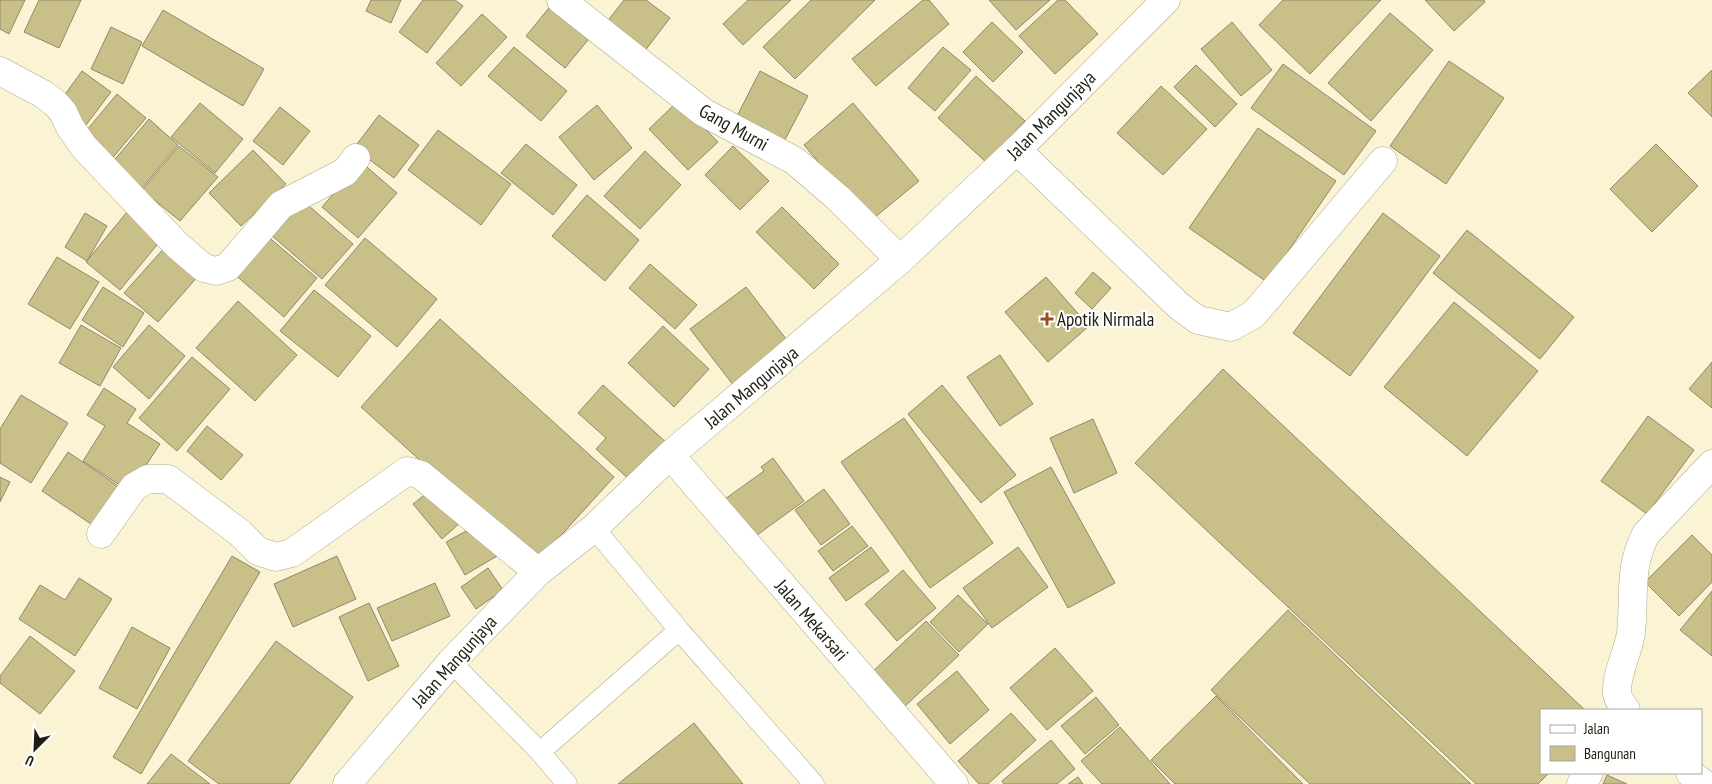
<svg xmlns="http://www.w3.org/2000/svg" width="1712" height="784" viewBox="0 0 1712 784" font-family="'PT Sans Narrow',sans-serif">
	<rect width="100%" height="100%" fill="#faf4d4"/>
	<!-- building -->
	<path fill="#c8bf89" stroke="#8e896b" d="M 0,0 L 25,0 L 9,34 L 0,29 Z
		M 39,0 L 81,0 L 59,48 L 24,32 Z
		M 371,0 L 401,0 L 391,23 L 366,11 Z
		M 423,0 L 455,0 L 463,6 L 427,53 L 399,32 Z
		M 624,0 L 646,0 L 670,18 L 644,52 L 606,23 Z
		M 748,0 L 791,0 L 743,45 L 723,24 Z
		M 811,0 L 875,0 L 795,79 L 763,47 Z
		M 923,0 L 929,0 L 949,24 L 876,86 L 852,59 Z
		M 989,0 L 1050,0 L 1016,30 Z
		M 1058,0 L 1065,0 L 1098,34 L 1055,74 L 1019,36 Z
		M 1283,0 L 1381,0 L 1310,74 L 1259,25 Z
		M 1425,0 L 1484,0 L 1485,2 L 1454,31 Z
		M 553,3 L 592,35 L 565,68 L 526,36 Z
		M 163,10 L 264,69 L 243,106 L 142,46 Z
		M 1390,13 L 1433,50 L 1371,121 L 1328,83 Z
		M 482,14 L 507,37 L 461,86 L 436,63 Z
		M 992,22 L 1023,52 L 993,82 L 963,52 Z
		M 1232,22 L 1272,70 L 1241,96 L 1201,49 Z
		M 111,27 L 142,42 L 123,84 L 91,69 Z
		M 514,47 L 567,91 L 541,121 L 488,76 Z
		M 943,47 L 971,70 L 935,111 L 908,88 Z
		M 1449,61 L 1504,98 L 1446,184 L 1390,146 Z
		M 1283,64 L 1376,131 L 1344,175 L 1251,108 Z
		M 1196,65 L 1237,104 L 1215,127 L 1174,87 Z
		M 1712,70 L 1712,117 L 1688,93 Z
		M 82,71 L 111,92 L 86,125 L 58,104 Z
		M 760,71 L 808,96 L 779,151 L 732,126 Z
		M 976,76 L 1025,121 L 987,163 L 938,118 Z
		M 1161,86 L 1207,129 L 1163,175 L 1117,133 Z
		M 117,94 L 146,118 L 110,161 L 81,137 Z
		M 678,101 L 718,142 L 688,170 L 649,129 Z
		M 200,103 L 243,139 L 215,173 L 171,137 Z
		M 853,103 L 919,181 L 869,222 L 804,145 Z
		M 597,105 L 632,148 L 594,180 L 559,137 Z
		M 280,107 L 310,131 L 283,165 L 253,141 Z
		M 379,115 L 419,145 L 394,178 L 354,148 Z
		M 149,119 L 178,145 L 141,189 L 111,164 Z
		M 1258,128 L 1336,181 L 1267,282 L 1189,228 Z
		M 438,130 L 511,184 L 481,225 L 408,170 Z
		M 526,144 L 577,185 L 553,215 L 501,173 Z
		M 1656,144 L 1698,186 L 1652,232 L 1610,189 Z
		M 179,146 L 218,177 L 180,221 L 142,190 Z
		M 733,146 L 769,181 L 740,210 L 705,175 Z
		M 253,150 L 286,184 L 241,226 L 209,193 Z
		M 645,151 L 681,185 L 640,229 L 604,196 Z
		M 361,162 L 397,193 L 358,238 L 322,207 Z
		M 587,195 L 639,240 L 605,281 L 552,236 Z
		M 302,200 L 353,244 L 322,279 L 271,235 Z
		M 782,207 L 839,264 L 814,289 L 756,232 Z
		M 127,212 L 161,240 L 120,290 L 86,262 Z
		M 85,213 L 107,226 L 87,261 L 65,247 Z
		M 1383,213 L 1440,256 L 1350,376 L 1293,333 Z
		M 1467,230 L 1574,317 L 1540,359 L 1433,273 Z
		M 266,235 L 317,278 L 284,317 L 233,273 Z
		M 365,238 L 437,299 L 397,347 L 325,285 Z
		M 166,246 L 199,275 L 158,322 L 124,293 Z
		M 57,257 L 99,282 L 70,329 L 28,304 Z
		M 650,264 L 697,305 L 675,329 L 629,288 Z
		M 1093,272 L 1111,288 L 1092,309 L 1075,293 Z
		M 1046,277 L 1089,326 L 1048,362 L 1005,312 Z
		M 103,287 L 144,313 L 123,347 L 82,320 Z
		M 746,287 L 790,344 L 734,386 L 690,329 Z
		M 314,290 L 371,336 L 338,377 L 280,331 Z
		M 238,301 L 297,355 L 255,401 L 196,348 Z
		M 1454,302 L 1538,371 L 1467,456 L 1384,387 Z
		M 440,319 L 614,477 L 535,564 L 361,407 Z
		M 81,325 L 121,348 L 100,386 L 59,363 Z
		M 149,325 L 185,356 L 149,399 L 113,367 Z
		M 663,326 L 709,369 L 674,407 L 628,363 Z
		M 1000,355 L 1033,404 L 1000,426 L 967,377 Z
		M 192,357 L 230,389 L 177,451 L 139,418 Z
		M 1712,362 L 1712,408 L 1689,389 Z
		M 1223,369 L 1585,710 L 1541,710 L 1541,773 L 1549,773 L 1538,784 L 1476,784 L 1135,463 Z
		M 603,385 L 668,444 L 634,484 L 596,449 L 606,438 L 578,413 Z
		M 942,385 L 1016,475 L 981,503 L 908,414 Z
		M 104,388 L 136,409 L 127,423 L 160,444 L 129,491 L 83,461 L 105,426 L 87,415 Z
		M 21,395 L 68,423 L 31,483 L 0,463 L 0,429 Z
		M 1648,416 L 1694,450 L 1647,514 L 1601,481 Z
		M 904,418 L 993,543 L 930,588 L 841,462 Z
		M 1093,419 L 1117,473 L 1074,493 L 1050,438 Z
		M 207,426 L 243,455 L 221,480 L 187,451 Z
		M 68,452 L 121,488 L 94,526 L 42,491 Z
		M 773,458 L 804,501 L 753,538 L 725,499 L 764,471 L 761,467 Z
		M 1051,467 L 1115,583 L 1068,608 L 1004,492 Z
		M 0,477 L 10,482 L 0,502 Z
		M 433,488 L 461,522 L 442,539 L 413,504 Z
		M 824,489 L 850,524 L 821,545 L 795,510 Z
		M 479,524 L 497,556 L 465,575 L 446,542 Z
		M 852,526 L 868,546 L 833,571 L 818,551 Z
		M 1692,535 L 1712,555 L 1712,582 L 1679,616 L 1645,582 Z
		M 871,547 L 889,571 L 846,601 L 829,578 Z
		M 1018,547 L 1048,587 L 992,628 L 963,588 Z
		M 232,556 L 260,572 L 141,774 L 113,757 Z
		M 337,556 L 356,599 L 293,627 L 274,584 Z
		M 488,568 L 503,590 L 476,609 L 461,587 Z
		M 903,570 L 936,608 L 897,641 L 865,604 Z
		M 79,578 L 112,599 L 75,656 L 19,619 L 40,585 L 65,600 Z
		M 435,583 L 450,616 L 392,641 L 377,608 Z
		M 1712,591 L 1712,656 L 1680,630 Z
		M 958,595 L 988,624 L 959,652 L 930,622 Z
		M 369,603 L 399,666 L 368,681 L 339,617 Z
		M 1288,610 L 1471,784 L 1310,784 L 1211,690 Z
		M 926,621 L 959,655 L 901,710 L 868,676 Z
		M 132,627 L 170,648 L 137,709 L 99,688 Z
		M 30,636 L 75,671 L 40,714 L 0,683 L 0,676 Z
		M 276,641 L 353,697 L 289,784 L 219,784 L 188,761 Z
		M 1055,648 L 1093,691 L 1047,730 L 1010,688 Z
		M 957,671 L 989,710 L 950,744 L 917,704 Z
		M 1216,696 L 1303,784 L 1175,784 L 1151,760 Z
		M 1096,697 L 1119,725 L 1085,754 L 1061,726 Z
		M 1011,713 L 1036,740 L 988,784 L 979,784 L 958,761 Z
		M 694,723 L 743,784 L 618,784 Z
		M 1120,727 L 1170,784 L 1102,784 L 1081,761 Z
		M 1051,740 L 1075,769 L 1057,784 L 1004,784 L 1002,781 Z
		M 171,754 L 210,784 L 147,784 Z
		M 1607,775 L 1627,784 L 1603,784 Z
		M 1078,777 L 1083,784 L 1068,784 Z"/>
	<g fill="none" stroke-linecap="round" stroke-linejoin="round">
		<!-- lane casing -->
		<g stroke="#aea98a" stroke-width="21">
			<path id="lane" d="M 594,528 L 679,630 L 814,784
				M 451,662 L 540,752 L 567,784
				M 540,752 L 679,630"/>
		</g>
		<!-- street casing -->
		<g stroke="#aea98a" stroke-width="29">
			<path id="street" d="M 561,0 L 703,112 L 795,161 L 838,198 L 900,260
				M 0,71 L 43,94 L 55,103 L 63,112 L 70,127 L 84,147 L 178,246 L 204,268 L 216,271 L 228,267 L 281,205 L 345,172 L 356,158
				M 1017,150 L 1179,306 L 1198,320 L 1231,327 L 1254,314 L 1383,161
				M 101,534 L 134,487 L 148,479 L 168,479 L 240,533 L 258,551 L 276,557 L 292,553 L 407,471 L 421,475 L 538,572
				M 1626,710 C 1623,705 1617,699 1617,693 C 1616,673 1628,653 1631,633 C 1635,597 1628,568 1646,534 L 1712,464
				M 1690,773 L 1704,784
				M 1581,784 L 1589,773"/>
		</g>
		<!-- secondary casing -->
		<g stroke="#aea98a" stroke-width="29">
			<path id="secondary" d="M 670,455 L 954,784
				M 347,784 L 451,662 L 538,572 L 594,528 L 670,455 L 900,260 L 1017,150 L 1166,0"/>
		</g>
		<!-- lane -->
		<use href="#lane" stroke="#fff" stroke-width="20"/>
		<!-- street -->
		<use href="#street" stroke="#fff" stroke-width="28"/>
		<!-- secondary -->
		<use href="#secondary" stroke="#fff" stroke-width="28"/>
	</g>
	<!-- markers -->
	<path fill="#934f21" stroke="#fff" stroke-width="2" d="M1044.5 311.5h5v5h5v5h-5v5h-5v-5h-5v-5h5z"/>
	<g text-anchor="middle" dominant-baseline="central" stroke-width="4" stroke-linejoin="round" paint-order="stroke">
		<!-- street labels -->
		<g font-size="19" fill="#1f1d11" stroke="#fff">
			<text transform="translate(1051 115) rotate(-45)">Jalan Mangunjaya</text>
			<text transform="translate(734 127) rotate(29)">Gang Murni</text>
			<text transform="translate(751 387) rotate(-40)">Jalan Mangunjaya</text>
			<text transform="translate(812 620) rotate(49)">Jalan Mekarsari</text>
			<text transform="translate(454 661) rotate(-48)">Jalan Mangunjaya</text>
		</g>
		<!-- poi labels -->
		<g font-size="19" fill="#1f1d11" stroke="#fff" text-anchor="start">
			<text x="1057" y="319">Apotik Nirmala</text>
		</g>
	</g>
	<!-- legend -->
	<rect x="1540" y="709" width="162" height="65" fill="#ffffff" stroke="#a5a5a0"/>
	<rect x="1550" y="725" width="25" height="8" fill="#ffffff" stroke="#a5a5a0"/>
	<text x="1584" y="734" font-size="15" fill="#1f1d11">Jalan</text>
	<rect x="1550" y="746" width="25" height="15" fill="#c8bf89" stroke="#a5a5a0"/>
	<text x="1584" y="759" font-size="15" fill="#1f1d11">Bangunan</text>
	<!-- north arrow -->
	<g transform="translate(35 749) rotate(204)" stroke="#ffffff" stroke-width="4" paint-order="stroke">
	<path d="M0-4L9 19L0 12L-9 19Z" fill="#1f1d11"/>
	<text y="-8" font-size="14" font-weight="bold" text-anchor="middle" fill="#1f1d11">U</text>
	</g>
</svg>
